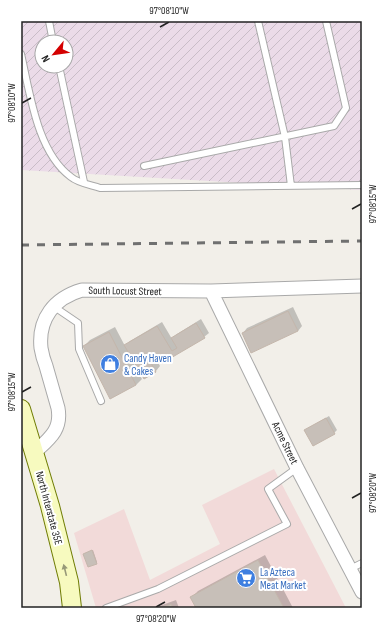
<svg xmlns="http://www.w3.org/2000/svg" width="383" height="629" viewBox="0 0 383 629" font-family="'Sofia Sans Condensed',sans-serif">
	<defs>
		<pattern id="industrial-furrows" width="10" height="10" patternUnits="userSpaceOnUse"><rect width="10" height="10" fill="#ebdbe8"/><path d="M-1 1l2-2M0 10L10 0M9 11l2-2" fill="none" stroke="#c9bcc7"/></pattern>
	</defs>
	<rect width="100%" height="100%" fill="#f2efe9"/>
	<!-- commercial -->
	<path fill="#f2dad9" d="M 274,469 L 346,608 L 96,608 L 74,533 L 124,509 L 150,580 L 220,544 L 202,505 Z"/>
	<!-- industrial -->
	<path fill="url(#industrial-furrows)" fill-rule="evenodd" d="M 21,21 L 362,21 L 362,190 L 21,170 ZM 42,42 L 66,42 L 66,66 L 42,66 Z"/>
	<!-- shadow -->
	<path fill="#0003" d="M 293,307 L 302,326 L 298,331 L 243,333 L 247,328 Z
		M 201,319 L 209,333 L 204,337 L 165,360 L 161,353 L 155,357 L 160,366 L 156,371 L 144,378 L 134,359 L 132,360 L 142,379 L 136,385 L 84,346 L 90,340 L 115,327 L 125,346 L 130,341 L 162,322 L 172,339 L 177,334 Z
		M 329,416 L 337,430 L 334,433 L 305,430 Z
		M 93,550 L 97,562 L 96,563 L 84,554 Z
		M 265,555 L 293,608 L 198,608 L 192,597 L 198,591 Z
		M 176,600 L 179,608 L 154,608 Z"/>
	<!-- building -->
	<path fill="#c7bfb8" stroke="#c4b6ab" d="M 288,311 L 298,331 L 251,353 L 242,333 Z
		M 196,323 L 205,338 L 164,362 L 160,355 L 150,361 L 156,372 L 144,379 L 124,345 L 157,326 L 172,351 L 177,348 L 171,338 Z
		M 109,332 L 136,385 L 110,399 L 83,346 Z
		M 326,418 L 335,434 L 313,446 L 304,430 Z
		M 92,550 L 97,564 L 88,567 L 83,554 Z
		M 258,560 L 284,608 L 196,608 L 190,597 Z
		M 171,604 L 173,608 L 161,608 Z"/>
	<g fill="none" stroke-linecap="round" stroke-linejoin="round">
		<!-- lane casing -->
		<g stroke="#a9a9a9" stroke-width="8">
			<path id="lane" d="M 49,21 L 53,42
				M 258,21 L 285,137 L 291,186
				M 21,54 C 30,93 37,152 71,177 C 78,183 91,185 100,188 L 362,185
				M 59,66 L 84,182
				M 144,166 L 334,126 L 346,108 L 326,21
				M 53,306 L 78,323 L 79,349 L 101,401
				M 350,569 L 362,563
				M 106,608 L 158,589 L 287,524 L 268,489 L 297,468"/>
		</g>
		<!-- street casing -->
		<g stroke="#a9a9a9" stroke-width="15">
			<path id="street" d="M 211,291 L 297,468 L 362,592
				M 35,452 C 49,439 62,430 58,408 C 54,394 50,380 46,366 C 44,361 42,354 41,348 C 38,319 54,298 82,290 L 211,291 L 362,286"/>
		</g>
		<!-- secondary casing -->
		<g stroke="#707d05" stroke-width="20">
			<path id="secondary" d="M 21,409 L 50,506 L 69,582 L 72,608"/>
		</g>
		<!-- lane -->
		<use href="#lane" stroke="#fff" stroke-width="6"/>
		<!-- street -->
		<use href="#street" stroke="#fff" stroke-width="13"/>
		<!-- secondary -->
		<use href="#secondary" stroke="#f7fabf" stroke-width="18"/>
		<!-- rail -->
		<path stroke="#707070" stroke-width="3" stroke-dasharray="8 8" stroke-linecap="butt" d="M 21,245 L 362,241"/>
	</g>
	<!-- one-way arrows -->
	<defs><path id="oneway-solid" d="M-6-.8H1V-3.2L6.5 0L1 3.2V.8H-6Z"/></defs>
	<use fill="#979978" href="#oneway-solid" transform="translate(65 570) rotate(-104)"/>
	<!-- ticks -->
	<path fill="none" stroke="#222" stroke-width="1.5" d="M 160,27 L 169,22M 22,103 L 31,98M 352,209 L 361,204M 22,392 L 31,387M 352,498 L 361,493M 156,607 L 165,602"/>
	<!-- icons -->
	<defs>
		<g id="shop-disc" transform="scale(1)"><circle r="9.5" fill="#3f7fe0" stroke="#fff"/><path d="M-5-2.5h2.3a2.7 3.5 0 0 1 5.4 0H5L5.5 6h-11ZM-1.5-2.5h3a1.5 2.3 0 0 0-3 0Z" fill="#fff"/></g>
		<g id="supermarket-disc" transform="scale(1)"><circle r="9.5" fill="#3f7fe0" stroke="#fff"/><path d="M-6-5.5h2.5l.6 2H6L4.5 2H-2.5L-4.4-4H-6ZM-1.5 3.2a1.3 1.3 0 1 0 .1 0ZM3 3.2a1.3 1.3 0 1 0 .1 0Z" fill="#fff"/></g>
	</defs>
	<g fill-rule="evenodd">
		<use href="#shop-disc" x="110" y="364"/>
		<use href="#supermarket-disc" x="246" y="578"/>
	</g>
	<g text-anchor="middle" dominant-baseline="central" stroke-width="4" stroke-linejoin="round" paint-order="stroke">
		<!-- street labels -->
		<g font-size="11" fill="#222" stroke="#fff">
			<text transform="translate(125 291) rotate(1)">South Locust Street</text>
			<text transform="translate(285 443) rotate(64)">Acme Street</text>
			<text transform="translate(49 508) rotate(75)">North Interstate 35E</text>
		</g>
		<!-- shop labels -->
		<g font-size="11" fill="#366cbe" stroke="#fff" text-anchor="start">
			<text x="124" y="358">Candy Haven<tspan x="124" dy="13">&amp; Cakes</tspan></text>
			<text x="260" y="572">La Azteca<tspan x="260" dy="13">Meat Market</tspan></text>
		</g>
	</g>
	<!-- border -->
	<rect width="383" height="629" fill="none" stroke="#ffffff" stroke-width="44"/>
	<!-- north arrow -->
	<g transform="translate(54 54) rotate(241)"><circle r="19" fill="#ffffff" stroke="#a7a7a7"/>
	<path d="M0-3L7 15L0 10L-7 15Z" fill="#d40000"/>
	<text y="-6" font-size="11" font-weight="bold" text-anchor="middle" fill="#222222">N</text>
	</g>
	<rect x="22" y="22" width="339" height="585" fill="none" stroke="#222" stroke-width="1.5"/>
	<g font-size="10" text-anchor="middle" fill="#222">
		<text x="169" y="14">97°08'10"W</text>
		<text transform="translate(11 103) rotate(-90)" y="4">97°08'10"W</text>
		<text transform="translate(372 204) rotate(-90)" y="4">97°08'15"W</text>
		<text transform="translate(11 392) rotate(-90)" y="4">97°08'15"W</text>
		<text transform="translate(372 493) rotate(-90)" y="4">97°08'20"W</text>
		<text x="156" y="622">97°08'20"W</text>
	</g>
</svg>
